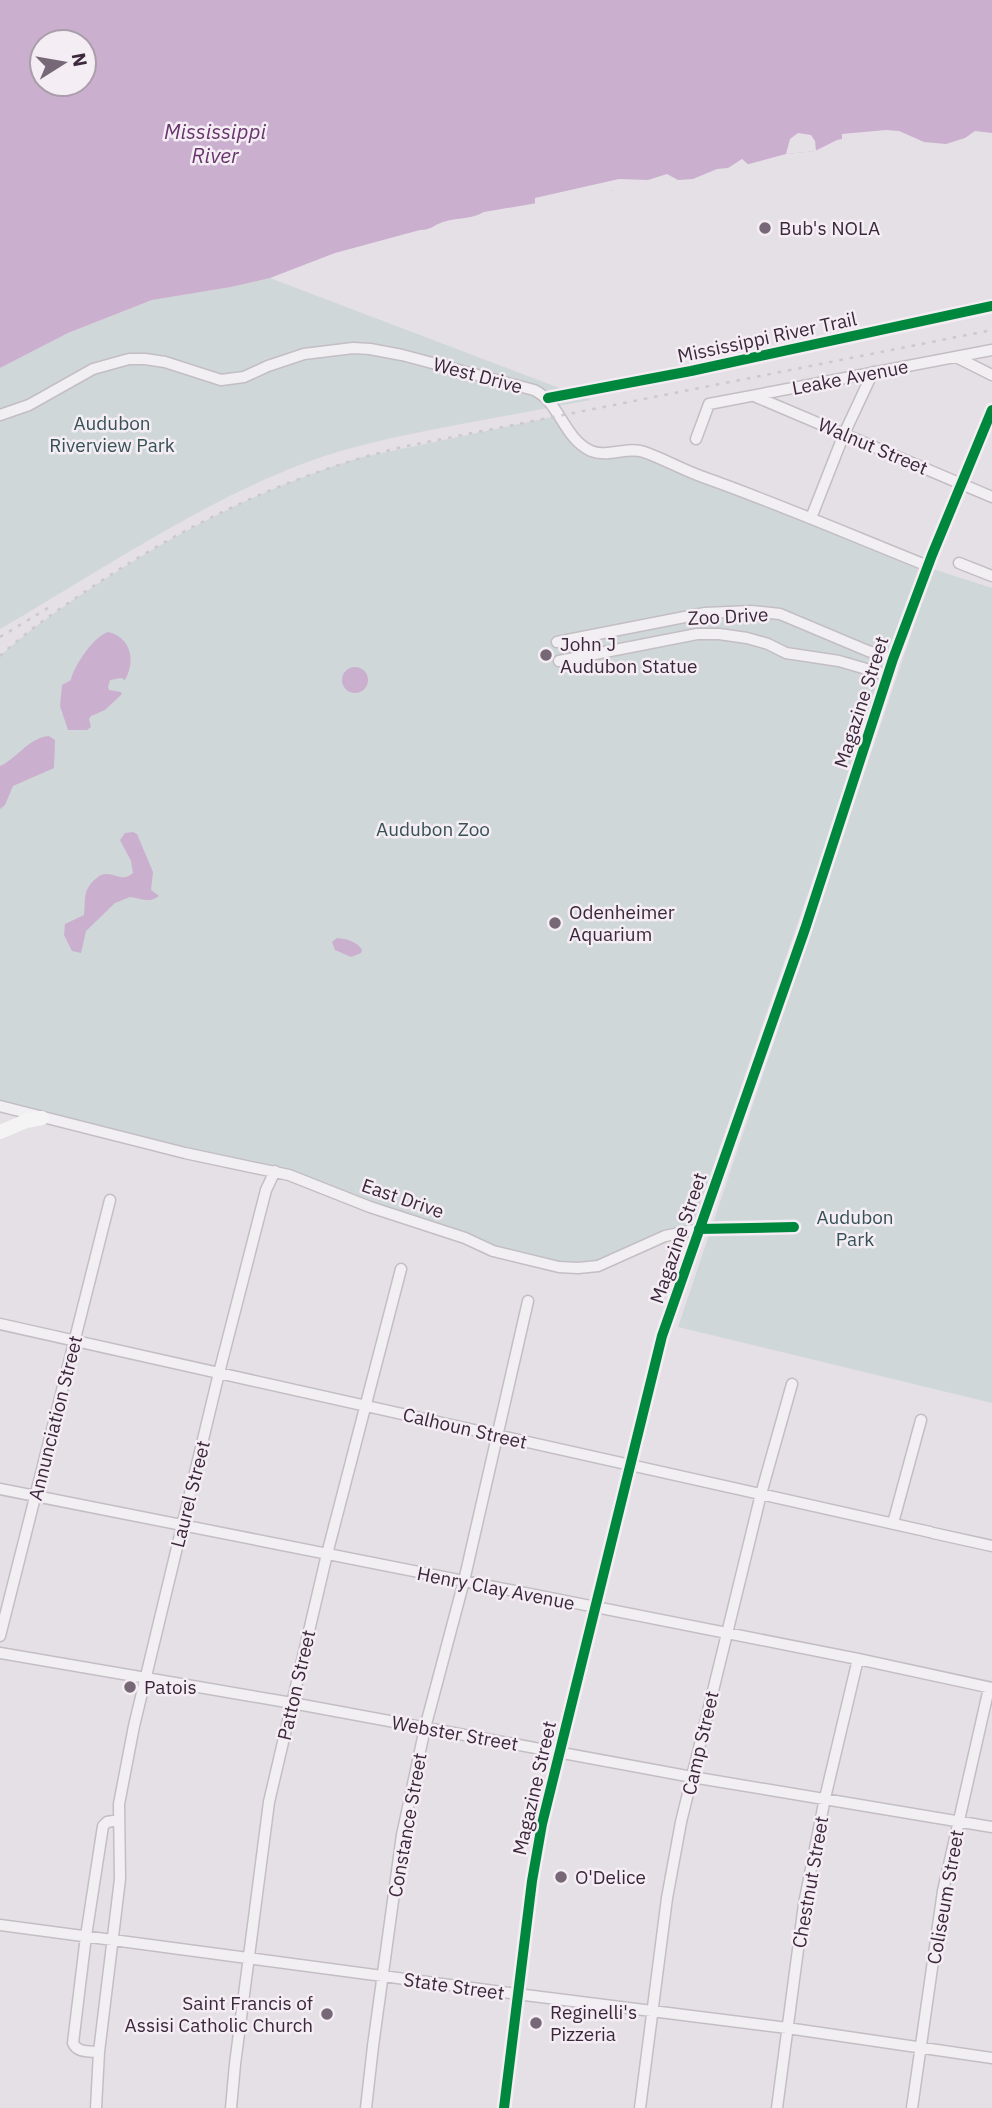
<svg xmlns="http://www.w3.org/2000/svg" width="992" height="2108" viewBox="0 0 992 2108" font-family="'IBM Plex Sans',sans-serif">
	<rect width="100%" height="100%" fill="#e5e0e5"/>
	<!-- green -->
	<path fill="#d0d7d9" d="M 270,278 L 591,400 C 546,408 501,417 456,425 C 404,435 352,445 302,464 C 194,506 99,572 0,629 L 0,368 L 68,333 L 152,300 L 231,287 Z
		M 557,416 L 594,452 L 642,451 L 921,568 L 695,1219 L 680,1232 L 598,1266 L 530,1261 L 275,1171 L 0,1106 L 0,656 C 28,631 59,609 90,589 C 174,533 265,486 363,457 Z
		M 933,569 L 992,588 L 992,1403 L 678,1327 Z"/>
	<!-- water -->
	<path fill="#caafcf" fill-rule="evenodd" d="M 0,0 L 992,0 L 992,141 L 979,141 L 945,152 L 896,138 L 867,134 L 837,140 L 815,151 L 786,154 L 749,164 L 718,177 L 650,184 L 484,212 C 470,220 458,217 443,222 C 434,225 431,230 420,230 L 335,253 L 270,278 L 231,287 L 152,300 L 68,333 L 0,368 ZM 42,42 L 84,42 L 84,84 L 42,84 Z
		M 108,632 C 131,637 136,661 125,680 L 121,678 L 110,680 L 108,687 L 109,690 L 121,692 L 122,694 L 105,710 L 91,716 L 89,719 L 91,727 L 87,730 L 68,730 L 60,706 L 62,685 L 71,680 C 73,667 95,635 108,632 Z
		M342 680a13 13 0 1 1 26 0a13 13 0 1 1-26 0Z
		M 49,736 L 55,740 L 54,768 L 13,786 L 5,805 L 0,809 L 0,766 C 18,758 28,738 49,736 Z
		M 133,832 L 137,834 L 153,872 L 151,890 L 159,896 C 148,904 141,898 130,897 L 115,903 L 86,931 L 81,953 L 72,951 L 64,935 L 65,924 L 84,915 C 85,908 84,900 86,893 C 88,885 98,874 106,874 C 117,874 123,882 133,873 L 131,861 L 120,840 L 125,833 Z
		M 337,938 C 346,939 357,941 362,950 L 361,953 L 351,957 L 335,950 L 332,942 Z"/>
	<!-- pier -->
	<path fill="#e5e0e5" d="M 886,130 L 899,131 L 924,142 L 946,144 L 965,138 L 975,131 L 992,133 L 992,143 L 978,144 L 944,154 L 917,151 L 894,141 L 867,138 L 842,139 L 842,134 Z
		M 798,133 L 811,135 L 815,141 L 816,151 L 786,154 L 790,139 Z
		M 742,159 L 752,168 L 695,188 L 669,191 L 639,187 L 609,191 L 609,193 L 536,206 L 535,203 L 535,198 L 619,179 L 648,180 L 667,174 L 678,180 L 693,179 L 717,169 L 728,168 Z"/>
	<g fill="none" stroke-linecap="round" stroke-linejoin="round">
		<!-- street casing -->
		<g stroke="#c3bec3" stroke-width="13">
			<path id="street" d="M 956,357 L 992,375
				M 754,396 L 992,497
				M 0,415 L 29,405 L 93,369 L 129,359 L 145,359 L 165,362 L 221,380 L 244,377 L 268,366 L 304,354 L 353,348 L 370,349 L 402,355 L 534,390 C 560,402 563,438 591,451 C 608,458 627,446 644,452 C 664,459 683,470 703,477 C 779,504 853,536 928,566
				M 696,439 L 709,404 L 992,350
				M 811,518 L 844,434 L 873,372
				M 959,563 L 992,576
				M 557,642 L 705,613 L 751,611 L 780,614 L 868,651 L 893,659
				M 559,661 L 697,634 L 719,634 L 747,638 L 768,644 L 786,653 L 839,661 L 887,675
				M 0,1106 L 185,1153 L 289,1175 L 370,1207 L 465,1238 L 493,1251 L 559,1267 L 578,1268 L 598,1266 L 665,1236 L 699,1229
				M 0,1324 L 930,1532
				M 0,1489 L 858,1659 L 992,1688
				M 893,1523 L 921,1420
				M 933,1533 L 992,1546
				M 0,1636 L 110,1200
				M 0,1653 L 292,1703 L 692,1777 L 992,1827
				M 0,1925 L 517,1994 L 787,2028 L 992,2058
				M 99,2052 C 90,2051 77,2053 73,2043 L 86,1936 L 103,1826 L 107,1822 L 119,1820
				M 96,2108 L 99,2052 L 120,1879 L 119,1804 L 134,1726 L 219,1373 L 266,1190 L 275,1171
				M 231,2108 L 235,2064 L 269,1802 L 327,1554 L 401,1269
				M 366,2108 L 373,2046 L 402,1835 L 425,1728 L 464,1581 L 528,1301
				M 640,2108 L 667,1898 L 681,1822 L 761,1494 L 792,1384
				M 777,2108 L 804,1904 L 825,1798 L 858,1659
				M 912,2108 L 943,1891 L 989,1688"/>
		</g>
		<!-- street -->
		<use href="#street" stroke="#f1eff1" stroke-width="10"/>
		<!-- secondary -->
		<path stroke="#f5f4f5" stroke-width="14" d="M 0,1132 L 26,1121 L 42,1118
			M 504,2108 L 532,1881 L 542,1824 L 662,1336 L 805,929 L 893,659 L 932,555 L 992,410"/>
		<!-- rail -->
		<path stroke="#ccc8cc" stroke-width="2.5" stroke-dasharray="3.5 7" stroke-linecap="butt" d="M 0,637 L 48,608
			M 0,656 C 29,629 62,607 95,585 C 190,522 291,474 402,447 L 992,330"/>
		<!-- cycleway casing -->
		<g stroke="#f4edf4" stroke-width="15">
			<path id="cycleway" d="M 548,398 L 691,371 L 992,306
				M 699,1229 L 794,1227
				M 504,2108 L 532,1881 L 542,1824 L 662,1336 L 805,929 L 893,659 L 932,555 L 992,410"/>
		</g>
		<!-- cycleway -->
		<use href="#cycleway" stroke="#00873e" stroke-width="10"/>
	</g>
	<!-- markers -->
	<g fill="#776877" stroke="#f4edf4" stroke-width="2.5">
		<circle cx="765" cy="228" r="7"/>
		<circle cx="546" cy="655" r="7"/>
		<circle cx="555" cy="923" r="7"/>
		<circle cx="130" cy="1687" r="7"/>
		<circle cx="561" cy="1877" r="7"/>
		<circle cx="327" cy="2014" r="7"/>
		<circle cx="536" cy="2023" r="7"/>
	</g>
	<g text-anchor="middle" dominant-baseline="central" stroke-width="5" stroke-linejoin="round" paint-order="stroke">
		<!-- poi labels -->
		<g font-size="19" fill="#3c283c" stroke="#f4edf4" text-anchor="start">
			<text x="779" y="228">Bub's NOLA</text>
			<text x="560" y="644">John J<tspan x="560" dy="22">Audubon Statue</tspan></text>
			<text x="569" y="912">Odenheimer<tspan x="569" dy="22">Aquarium</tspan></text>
			<text x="144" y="1687">Patois</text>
			<text x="575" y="1877">O'Delice</text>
			<text x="313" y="2003" text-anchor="end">Saint Francis of<tspan x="313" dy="22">Assisi Catholic Church</tspan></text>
			<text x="550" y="2012">Reginelli's<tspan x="550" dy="22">Pizzeria</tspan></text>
		</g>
		<!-- street labels -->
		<g font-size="19" fill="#3c283c" stroke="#f4edf4">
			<text transform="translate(767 337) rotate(-12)">Mississippi River Trail</text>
			<text transform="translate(478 375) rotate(15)">West Drive</text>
			<text transform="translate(850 377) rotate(-11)">Leake Avenue</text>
			<text transform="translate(873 446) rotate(23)">Walnut Street</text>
			<text transform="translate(728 616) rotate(-3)">Zoo Drive</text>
			<text transform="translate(861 702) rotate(-72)">Magazine Street</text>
			<text transform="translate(403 1198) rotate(19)">East Drive</text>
			<text transform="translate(678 1238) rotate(-71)">Magazine Street</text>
			<text transform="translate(55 1418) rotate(-76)">Annunciation Street</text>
			<text transform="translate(465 1428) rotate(13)">Calhoun Street</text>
			<text transform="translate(190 1494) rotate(-76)">Laurel Street</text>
			<text transform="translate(496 1588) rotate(11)">Henry Clay Avenue</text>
			<text transform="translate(296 1685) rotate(-77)">Patton Street</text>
			<text transform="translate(455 1733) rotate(10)">Webster Street</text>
			<text transform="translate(700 1743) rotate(-77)">Camp Street</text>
			<text transform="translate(534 1788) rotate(-77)">Magazine Street</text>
			<text transform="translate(407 1825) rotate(-80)">Constance Street</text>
			<text transform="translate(810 1882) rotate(-80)">Chestnut Street</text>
			<text transform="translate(945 1897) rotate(-80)">Coliseum Street</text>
			<text transform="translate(454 1986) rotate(8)">State Street</text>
		</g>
		<!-- park labels -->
		<g font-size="19" fill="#365257" stroke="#f4edf4">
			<text x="112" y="423">Audubon<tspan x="112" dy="22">Riverview Park</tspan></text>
			<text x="433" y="829">Audubon Zoo</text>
			<text x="855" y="1217">Audubon<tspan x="855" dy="22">Park</tspan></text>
		</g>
		<!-- water labels -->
		<g font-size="21" font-style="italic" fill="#68346e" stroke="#f4edf4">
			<text x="215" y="131">Mississippi<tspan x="215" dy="24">River</tspan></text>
		</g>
	</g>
	<!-- north arrow -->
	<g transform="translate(63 63) rotate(79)"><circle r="33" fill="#f4edf4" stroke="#aa9eaa" stroke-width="2"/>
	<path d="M0-5L12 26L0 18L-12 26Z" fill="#776877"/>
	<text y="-10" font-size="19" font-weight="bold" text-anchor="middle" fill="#3c283c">N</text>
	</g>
</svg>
